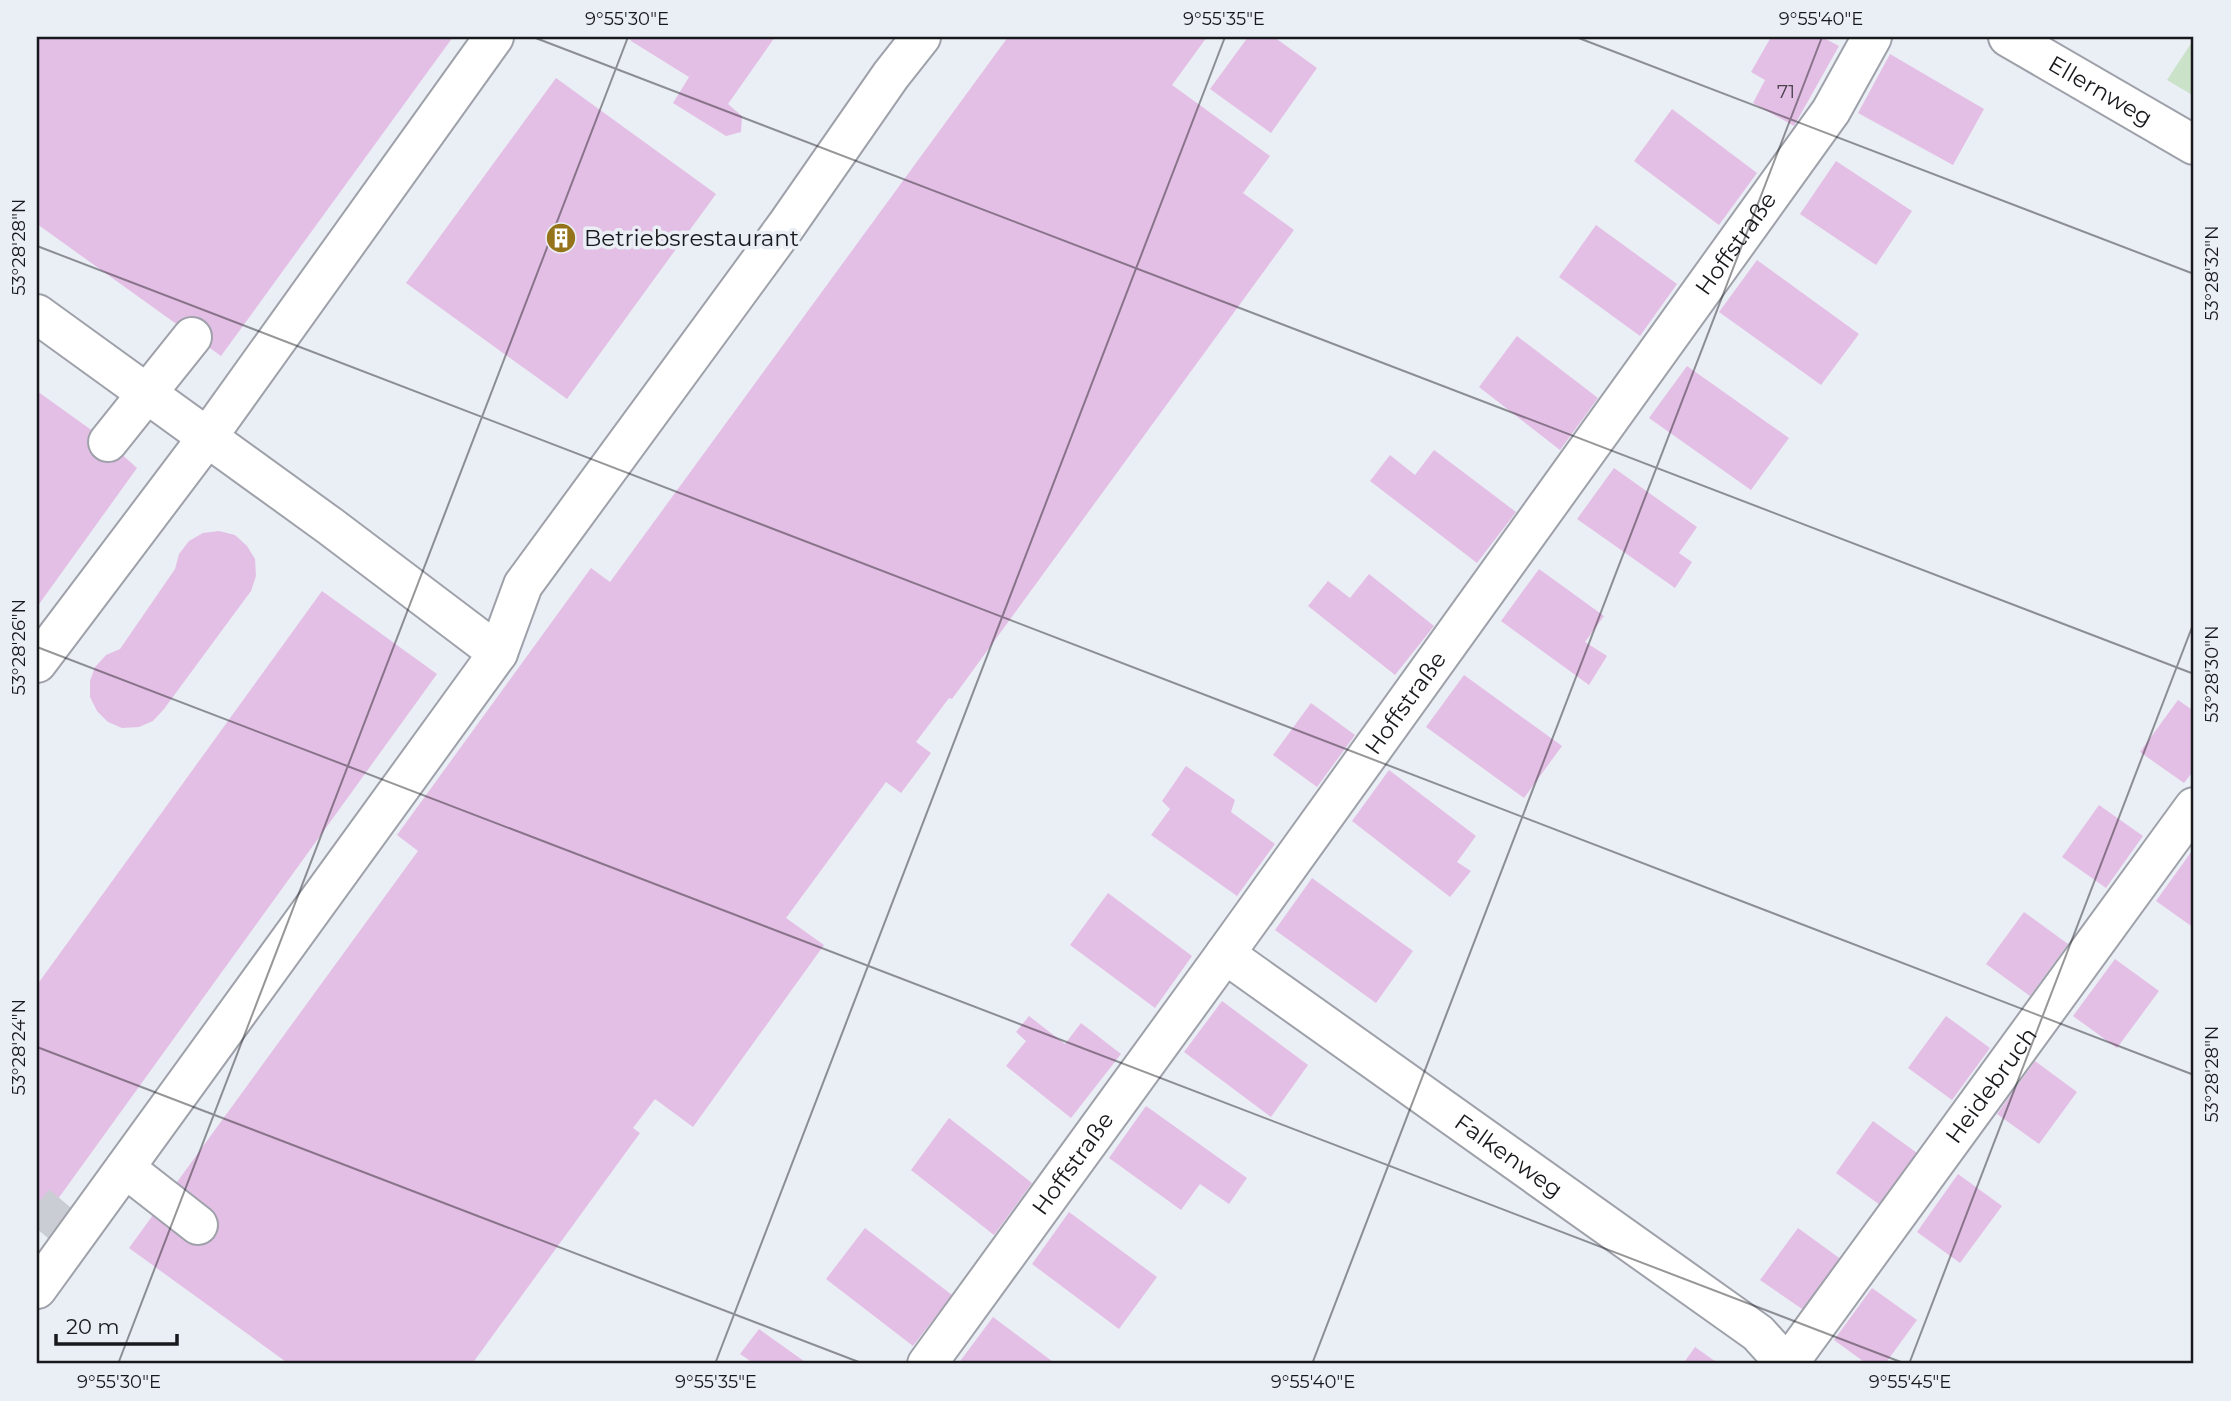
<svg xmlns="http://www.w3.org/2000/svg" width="2231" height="1401" viewBox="0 0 2231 1401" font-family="Montserrat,sans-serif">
	<rect width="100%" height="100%" fill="#eaeef5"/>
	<!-- green -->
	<path fill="#cae2c8" d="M 2194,39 L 2194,96 L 2167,80 Z"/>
	<!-- building -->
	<path fill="#e4bfe5" d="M 37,37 L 453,37 L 221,356 L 37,224 Z
		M 630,37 L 775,37 L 728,104 L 742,116 L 741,132 L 726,136 L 673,103 L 689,77 L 631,41 Z
		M 1008,37 L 1207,37 L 1172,85 L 1270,156 L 1243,193 L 1294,230 L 952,699 L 949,698 L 916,742 L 931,753 L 901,793 L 886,782 L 786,918 L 824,945 L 693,1127 L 655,1099 L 633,1128 L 640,1133 L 472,1364 L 289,1364 L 129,1248 L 418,851 L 397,835 L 591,568 L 610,582 Z
		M 1248,37 L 1274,37 L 1317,68 L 1271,133 L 1210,89 Z
		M 1771,37 L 1822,37 L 1839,46 L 1794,126 L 1753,103 L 1765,80 L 1751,72 Z
		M 1890,54 L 1984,109 L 1953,165 L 1858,113 Z
		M 556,78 L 716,194 L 567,399 L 406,283 Z
		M 1672,109 L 1757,173 L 1719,225 L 1634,161 Z
		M 1836,161 L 1912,211 L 1876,265 L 1800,214 Z
		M 1596,225 L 1677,284 L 1640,336 L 1559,277 Z
		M 1757,260 L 1859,334 L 1821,385 L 1719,312 Z
		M 1517,336 L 1598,398 L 1560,450 L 1479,387 Z
		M 1687,366 L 1789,438 L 1751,490 L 1649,418 Z
		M 37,391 L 108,442 L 137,468 L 37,607 Z
		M 1434,450 L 1516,512 L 1477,563 L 1370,481 L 1390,455 L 1415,475 Z
		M 1614,468 L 1697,527 L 1679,553 L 1692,562 L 1675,588 L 1577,519 Z
		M 219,531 L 235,535 L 247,546 L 255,559 L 256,576 L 251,591 L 164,709 L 153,721 L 139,727 L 122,728 L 108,722 L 97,711 L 90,697 L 90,681 L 95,667 L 106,655 L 120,649 L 175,569 L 179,554 L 189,541 L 203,533 Z
		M 1539,569 L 1604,616 L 1585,642 L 1607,656 L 1589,685 L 1501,621 Z
		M 1369,574 L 1434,626 L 1395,675 L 1308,606 L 1328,581 L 1350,598 Z
		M 322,591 L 437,674 L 37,1228 L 37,985 Z
		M 1464,675 L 1562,746 L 1524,798 L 1426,727 Z
		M 2178,700 L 2194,711 L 2194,770 L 2184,783 L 2140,752 Z
		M 1311,703 L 1355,735 L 1317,787 L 1273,755 Z
		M 1186,766 L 1235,800 L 1231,812 L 1275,844 L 1237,896 L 1151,835 L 1170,809 L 1162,801 Z
		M 1389,770 L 1476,836 L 1457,862 L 1471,871 L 1450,897 L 1352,821 Z
		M 2099,805 L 2143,836 L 2106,888 L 2062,857 Z
		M 2194,848 L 2194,928 L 2156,901 Z
		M 1312,878 L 1413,951 L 1376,1003 L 1275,930 Z
		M 1108,893 L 1192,956 L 1155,1008 L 1070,945 Z
		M 2024,912 L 2068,944 L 2030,996 L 1986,964 Z
		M 2115,959 L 2159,991 L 2117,1048 L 2073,1016 Z
		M 1222,1001 L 1308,1065 L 1271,1117 L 1184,1052 Z
		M 1029,1016 L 1065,1044 L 1081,1023 L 1121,1054 L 1071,1118 L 1006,1066 L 1026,1041 L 1016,1032 Z
		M 1946,1016 L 1990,1048 L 1952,1100 L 1908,1068 Z
		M 2035,1061 L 2077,1092 L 2039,1144 L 1997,1114 Z
		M 1146,1106 L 1247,1178 L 1229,1204 L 1200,1184 L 1181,1210 L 1109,1158 Z
		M 949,1118 L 1032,1183 L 994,1235 L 911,1170 Z
		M 1873,1121 L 1917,1153 L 1880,1205 L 1836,1173 Z
		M 1958,1174 L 2002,1206 L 1960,1263 L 1917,1232 Z
		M 1069,1212 L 1157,1277 L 1119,1329 L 1032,1264 Z
		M 865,1228 L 952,1295 L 913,1346 L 826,1279 Z
		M 1798,1228 L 1842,1260 L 1805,1311 L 1760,1280 Z
		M 1872,1288 L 1917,1320 L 1885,1364 L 1867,1364 L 1834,1340 Z
		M 993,1317 L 1056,1364 L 958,1364 Z
		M 759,1329 L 808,1364 L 755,1364 L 740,1354 Z
		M 1695,1347 L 1719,1364 L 1683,1364 Z"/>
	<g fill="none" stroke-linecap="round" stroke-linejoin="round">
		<!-- minor-tunnel -->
		<path stroke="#caced4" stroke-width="38" stroke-dasharray="38 19" stroke-linecap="butt" d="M 37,1204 L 75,1236"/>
		<!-- minor casing -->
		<g stroke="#9ea1a9" stroke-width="42">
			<g id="minor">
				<path id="s1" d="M 2008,37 L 2194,145"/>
				<path d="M 37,314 L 330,526 L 498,653"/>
				<path d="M 108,442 L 192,337"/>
				<path d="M 37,663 L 206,439 L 494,37"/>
				<path id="s2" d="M 1225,954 L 1758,1333 L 1786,1364"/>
				<path d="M 125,1168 L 198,1225"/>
				<path d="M 37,1289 L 498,653 L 523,585 L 786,226 L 891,75 L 921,37"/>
				<path id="s3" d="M 927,1364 L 1225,954 L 1831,111 L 1872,37"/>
				<path id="s4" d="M 1788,1364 L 2194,807"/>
			</g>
		</g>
		<!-- minor -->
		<use href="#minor" stroke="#fff" stroke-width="38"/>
	</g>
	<!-- ticks -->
	<path fill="none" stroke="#18191c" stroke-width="2" stroke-opacity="0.45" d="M 533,37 L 2194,674M 1576,37 L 2194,274M 37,246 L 2194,1075M 37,647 L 1906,1364M 37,1047 L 864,1364M 118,1364 L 628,37M 715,1364 L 1225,37M 1312,1364 L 1822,37M 1909,1364 L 2194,622"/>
	<!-- icons -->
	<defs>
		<g id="building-disc" transform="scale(1.575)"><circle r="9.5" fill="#95731b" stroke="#eaeef5"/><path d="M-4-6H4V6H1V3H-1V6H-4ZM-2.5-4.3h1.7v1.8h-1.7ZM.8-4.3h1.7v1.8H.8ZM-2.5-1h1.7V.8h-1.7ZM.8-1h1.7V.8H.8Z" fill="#fff"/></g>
	</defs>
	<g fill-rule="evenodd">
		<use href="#building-disc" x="561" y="238"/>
	</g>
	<g text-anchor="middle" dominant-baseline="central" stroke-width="7" stroke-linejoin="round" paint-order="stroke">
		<!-- number labels -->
		<g font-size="19" fill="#4b424e">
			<text x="1786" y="91">71</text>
		</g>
		<!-- street labels -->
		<g font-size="23" fill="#18191c" stroke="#eaeef5">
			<text stroke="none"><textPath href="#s1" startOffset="107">Ellernweg</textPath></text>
			<text stroke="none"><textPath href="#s3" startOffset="1382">Hoffstraße</textPath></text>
			<text stroke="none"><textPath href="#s3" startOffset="816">Hoffstraße</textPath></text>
			<text stroke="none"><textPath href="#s4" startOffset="345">Heidebruch</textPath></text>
			<text stroke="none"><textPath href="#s2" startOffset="348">Falkenweg</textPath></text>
			<text stroke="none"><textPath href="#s3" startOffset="248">Hoffstraße</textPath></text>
		</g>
		<!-- poi labels -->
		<g font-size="23" fill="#18191c" stroke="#eaeef5" text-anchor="start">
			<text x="584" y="238">Betriebsrestaurant</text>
		</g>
	</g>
	<!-- border -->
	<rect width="2231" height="1401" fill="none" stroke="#eaeef5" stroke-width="77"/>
	<!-- scale -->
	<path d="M56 1334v10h121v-10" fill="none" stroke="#18191c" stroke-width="3.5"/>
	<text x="66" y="1334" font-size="21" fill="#18191c" stroke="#eaeef5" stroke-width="5" paint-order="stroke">20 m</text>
	<rect x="38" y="38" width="2154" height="1324" fill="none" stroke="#18191c" stroke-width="2.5"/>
	<g font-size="18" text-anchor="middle" fill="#18191c">
		<text x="627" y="25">9°55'30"E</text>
		<text x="1224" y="25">9°55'35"E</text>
		<text x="1821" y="25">9°55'40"E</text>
		<text transform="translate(19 247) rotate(-90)" y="6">53°28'28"N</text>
		<text transform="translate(2212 273) rotate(-90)" y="6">53°28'32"N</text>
		<text transform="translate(19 647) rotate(-90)" y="6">53°28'26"N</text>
		<text transform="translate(2212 674) rotate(-90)" y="6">53°28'30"N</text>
		<text transform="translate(19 1047) rotate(-90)" y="6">53°28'24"N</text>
		<text transform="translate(2212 1074) rotate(-90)" y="6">53°28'28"N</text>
		<text x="119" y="1388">9°55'30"E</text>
		<text x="716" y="1388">9°55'35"E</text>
		<text x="1313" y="1388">9°55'40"E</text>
		<text x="1910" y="1388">9°55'45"E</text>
	</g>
</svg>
